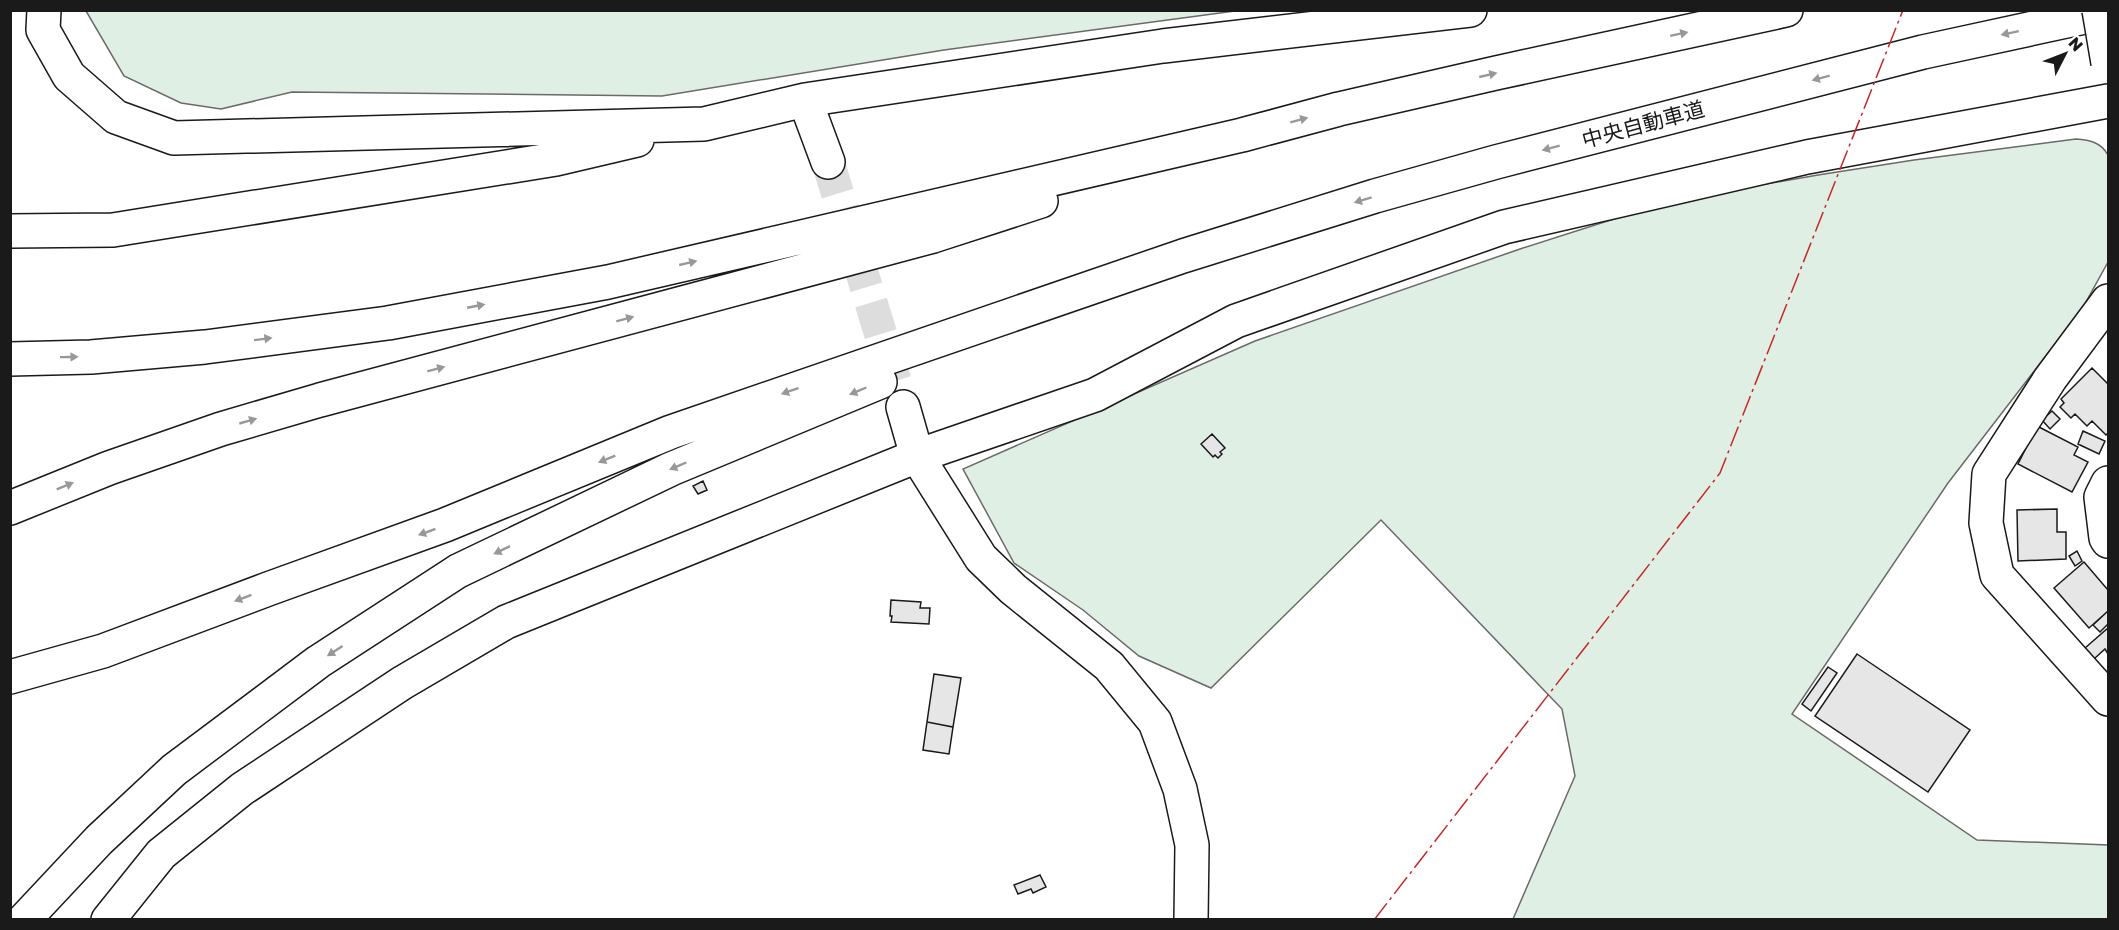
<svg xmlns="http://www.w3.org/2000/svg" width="2119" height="930" viewBox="0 0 2119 930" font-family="'Golos Text','Noto Sans JP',sans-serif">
	<rect width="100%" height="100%" fill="#fff"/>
	<!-- green -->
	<path fill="#e0efe3" stroke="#6a6a6a" stroke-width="1.5" d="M 86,11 L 1235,11 L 944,50 L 662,96 L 292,92 L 221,109 L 181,103 L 124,76 Z
		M 2076,139 C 2089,140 2101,142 2108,155 L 2108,262 L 2082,309 L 1948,483 L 1792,714 L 1977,840 L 2108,845 L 2108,919 L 1513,919 L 1575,776 L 1562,709 L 1381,520 L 1211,688 L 1139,656 L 1083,610 L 1014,563 L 963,469 L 1255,341 L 1520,249 L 1620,217 L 1720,192 L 1818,175 L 1914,160 Z"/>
	<!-- building -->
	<path fill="#e6e6e6" stroke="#1a1a1a" stroke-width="1.5" d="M 2092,368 L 2108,384 L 2108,433 L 2106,435 L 2092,421 L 2087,426 L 2075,414 L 2071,418 L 2060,407 L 2064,403 L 2061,399 Z
		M 2052,411 L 2060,419 L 2050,429 L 2042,420 Z
		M 2037,426 L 2078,447 L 2074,455 L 2088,462 L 2072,492 L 2018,464 Z
		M 2083,431 L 2105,441 L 2099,454 L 2078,444 Z
		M 1212,434 L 1225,448 L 1220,452 L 1222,454 L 1218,458 L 1215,455 L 1213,457 L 1201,444 Z
		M 703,481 L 707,490 L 698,494 L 693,486 Z
		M 2057,509 L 2057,532 L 2066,532 L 2066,559 L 2018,561 L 2017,510 Z
		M 2077,551 L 2082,561 L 2075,566 L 2069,556 Z
		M 2084,562 L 2108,590 L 2108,611 L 2089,628 L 2054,588 Z
		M 891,600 L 921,602 L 920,608 L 930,608 L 929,624 L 891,622 L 892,616 L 890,616 Z
		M 2108,611 L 2108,624 L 2100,632 L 2093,625 Z
		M 2108,628 L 2108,654 L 2105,649 L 2094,659 L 2085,648 Z
		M 1857,654 L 1970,730 L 1928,792 L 1815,716 Z
		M 1828,667 L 1837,673 L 1811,711 L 1802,704 Z
		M 934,674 L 961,678 L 953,727 L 927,722 Z
		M 927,722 L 953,727 L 949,754 L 923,750 Z
		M 1040,875 L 1046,887 L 1033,893 L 1031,889 L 1018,894 L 1014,885 Z"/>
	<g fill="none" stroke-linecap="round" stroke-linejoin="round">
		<!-- minor-tunnel -->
		<path stroke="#ddd" stroke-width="33" stroke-dasharray="33 16" stroke-linecap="butt" d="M 828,162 L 903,407"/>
		<!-- minor casing -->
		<g stroke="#1a1a1a" stroke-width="36">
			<path id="minor" d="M 44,10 L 43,30 L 69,76 L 116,117 L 174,138 L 704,124 L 805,100 L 1163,46 L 1470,10
				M 805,100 L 828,162
				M 10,231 L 113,230 L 556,159 L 637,140
				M 2108,301 L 2050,379 L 1989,474 L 1986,523 L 1997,575 L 2108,699
				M 903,407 L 917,456 L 981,558 L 1013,589 L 1109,666 L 1155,722 L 1180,789 L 1192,845 L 1191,920
				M 2108,483 L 2101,497 L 2106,538 L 2108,541
				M 108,920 L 161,854 L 242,789 L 402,683 L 506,622 L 917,456 L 1095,395 L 1236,321 L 1504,227 L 1807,157 L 2108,101"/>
		</g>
		<!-- highway casing -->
		<g stroke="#1a1a1a" stroke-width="36">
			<path id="highway" d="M 10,359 L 91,357 L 205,347 L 388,323 L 608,282 L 1242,135 L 1339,109 L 1496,73 L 1786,10
				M 10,508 L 109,468 L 221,429 L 320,400 L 933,236 L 1041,201
				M 10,677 L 103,651 L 268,589 L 445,525 L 671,432 L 1183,256 L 1375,196 L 1496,162 L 1923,52 L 2108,12
				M 24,920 L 99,840 L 174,770 L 318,662 L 458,571 L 671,469 L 880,382"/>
		</g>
		<!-- minor -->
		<use href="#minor" stroke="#fff" stroke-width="33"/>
		<!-- highway -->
		<use href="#highway" stroke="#fff" stroke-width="33"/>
		<!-- minor-bridge casing -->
		<g stroke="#1a1a1a" stroke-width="36" stroke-linecap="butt">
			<path id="minor-bridge" d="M 2099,10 L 2108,63"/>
		</g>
		<!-- minor-bridge -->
		<use href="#minor-bridge" stroke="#fff" stroke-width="33"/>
		<!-- power -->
		<path stroke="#c62828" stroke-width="1.5" stroke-dasharray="21 4.5 3 4.5" stroke-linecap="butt" d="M 1374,920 L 1720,473 L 1903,10"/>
	</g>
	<!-- one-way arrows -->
	<defs><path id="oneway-solid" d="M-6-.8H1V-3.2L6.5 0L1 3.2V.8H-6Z" transform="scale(1.5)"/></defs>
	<g fill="#989898">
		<use href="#oneway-solid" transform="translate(2010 33) rotate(168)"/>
		<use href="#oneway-solid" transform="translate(1679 34) rotate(-12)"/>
		<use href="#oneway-solid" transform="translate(1488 75) rotate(-13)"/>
		<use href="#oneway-solid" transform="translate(1821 78) rotate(165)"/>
		<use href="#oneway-solid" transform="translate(1299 120) rotate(-15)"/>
		<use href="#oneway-solid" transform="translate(1551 148) rotate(165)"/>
		<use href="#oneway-solid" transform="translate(1363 200) rotate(163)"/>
		<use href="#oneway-solid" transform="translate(688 263) rotate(-13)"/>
		<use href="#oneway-solid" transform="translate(476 306) rotate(-11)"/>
		<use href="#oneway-solid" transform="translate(625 319) rotate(-15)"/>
		<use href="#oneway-solid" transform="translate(263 339) rotate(-7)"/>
		<use href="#oneway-solid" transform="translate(69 357) rotate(-1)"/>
		<use href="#oneway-solid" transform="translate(436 369) rotate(-15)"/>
		<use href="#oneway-solid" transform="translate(790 391) rotate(161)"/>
		<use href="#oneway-solid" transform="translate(858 391) rotate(157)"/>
		<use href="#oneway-solid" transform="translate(248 421) rotate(-16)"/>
		<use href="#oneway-solid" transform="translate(607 459) rotate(158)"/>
		<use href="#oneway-solid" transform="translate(678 466) rotate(157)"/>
		<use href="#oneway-solid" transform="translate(65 486) rotate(-22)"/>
		<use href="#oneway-solid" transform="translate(427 532) rotate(160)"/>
		<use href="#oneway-solid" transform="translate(502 550) rotate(154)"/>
		<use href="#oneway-solid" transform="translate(243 598) rotate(159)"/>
		<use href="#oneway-solid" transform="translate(335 651) rotate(147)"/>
	</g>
	<g text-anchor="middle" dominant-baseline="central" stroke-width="4.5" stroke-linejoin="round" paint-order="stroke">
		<!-- street labels -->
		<g font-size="21" fill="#1a1a1a" stroke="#fff">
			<text transform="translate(1643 124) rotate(-15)">中央自動車道</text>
		</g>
	</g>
	<!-- border -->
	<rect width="2119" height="930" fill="none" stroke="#1a1a1a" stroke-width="24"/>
	<!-- north arrow -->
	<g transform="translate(2065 54) rotate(48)" stroke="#ffffff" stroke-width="4.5" paint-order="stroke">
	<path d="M0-4.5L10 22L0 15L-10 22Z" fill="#1a1a1a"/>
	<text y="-9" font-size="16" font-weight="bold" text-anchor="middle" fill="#1a1a1a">N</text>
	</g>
</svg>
